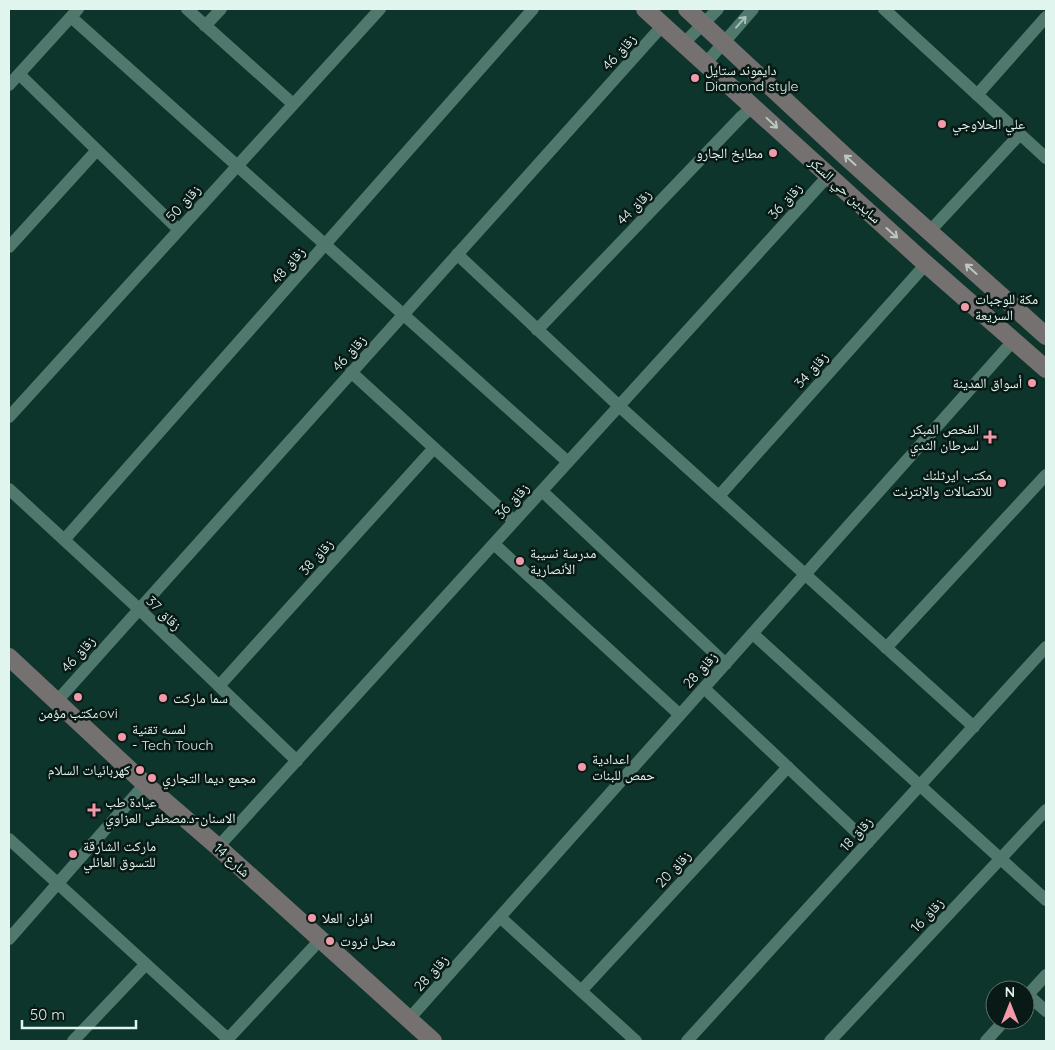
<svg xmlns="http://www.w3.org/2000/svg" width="1055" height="1050" viewBox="0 0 1055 1050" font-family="Quicksand,'Noto Naskh Arabic',sans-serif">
	<rect width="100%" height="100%" fill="#0d352b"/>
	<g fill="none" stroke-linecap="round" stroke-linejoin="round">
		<!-- street -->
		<path stroke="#51786c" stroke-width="12" d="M 187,9 L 293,104
			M 884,9 L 1046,158
			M 71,17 L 568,462
			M 205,26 L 221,9
			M 684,43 L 718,9
			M 706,63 L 753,9
			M 19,74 L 179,230
			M 9,85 L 78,9
			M 977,95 L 1046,17
			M 929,232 L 1020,134
			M 9,247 L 97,150
			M 457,254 L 619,406 L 974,727
			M 537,330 L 742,116 L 754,106
			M 351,372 L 514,521
			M 9,417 L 380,9
			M 9,489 L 139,609 L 297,761
			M 542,491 L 726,664
			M 719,496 L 926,264
			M 64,540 L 533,9
			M 494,544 L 680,715
			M 753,634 L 1046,900
			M 886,648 L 1046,475
			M 219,686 L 434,448
			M 704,688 L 868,843
			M 57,701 L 663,25
			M 9,839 L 228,1039
			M 218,847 L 829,175
			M 500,917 L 636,1041
			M 9,939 L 145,784
			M 581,991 L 788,767
			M 1028,995 L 1046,1011
			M 1025,998 L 1046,975
			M 409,1019 L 1013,341
			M 73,1041 L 146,964
			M 226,1041 L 320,940
			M 687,1041 L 1046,647
			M 830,1041 L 1046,810
			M 986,1041 L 1005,1020"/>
		<!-- secondary -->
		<path stroke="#757170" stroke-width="18" d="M 645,9 L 926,264 L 1046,369
			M 687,9 L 846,157 L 1046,336
			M 9,657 L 145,784 L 218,847 L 433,1041"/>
	</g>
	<!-- one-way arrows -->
	<defs><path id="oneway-shaft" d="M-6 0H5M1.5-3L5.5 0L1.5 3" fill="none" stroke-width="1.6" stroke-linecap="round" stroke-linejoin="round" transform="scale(1.25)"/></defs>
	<use stroke="#a7c3b9" href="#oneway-shaft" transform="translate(741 22) rotate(-48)"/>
	<g stroke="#bbc7c1">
		<use href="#oneway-shaft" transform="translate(772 123) rotate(43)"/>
		<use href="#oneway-shaft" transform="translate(850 160) rotate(-138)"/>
		<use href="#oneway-shaft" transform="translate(892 233) rotate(42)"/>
		<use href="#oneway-shaft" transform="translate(971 269) rotate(-138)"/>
	</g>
	<!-- markers -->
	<g fill="#f39aaa" stroke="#091915" stroke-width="2">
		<circle cx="695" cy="78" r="5"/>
		<circle cx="942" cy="124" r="5"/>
		<circle cx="773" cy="153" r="5"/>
		<circle cx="965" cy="307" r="5"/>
		<circle cx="1032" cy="383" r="5"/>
		<path d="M987.5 429.5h5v5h5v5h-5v5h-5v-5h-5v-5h5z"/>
		<circle cx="1002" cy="483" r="5"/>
		<circle cx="520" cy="561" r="5"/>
		<circle cx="78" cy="697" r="5"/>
		<circle cx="163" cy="698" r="5"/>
		<circle cx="122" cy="737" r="5"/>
		<circle cx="582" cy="767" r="5"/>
		<circle cx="140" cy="770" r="5"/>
		<circle cx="152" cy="778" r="5"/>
		<path d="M91.5 802.5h5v5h5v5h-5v5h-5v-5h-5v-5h5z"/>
		<circle cx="73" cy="854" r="5"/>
		<circle cx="312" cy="918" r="5"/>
		<circle cx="330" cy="941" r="5"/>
	</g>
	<g text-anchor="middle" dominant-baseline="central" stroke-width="5" stroke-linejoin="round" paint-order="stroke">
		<!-- street labels -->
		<g font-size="14" fill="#e0f5ed" stroke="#091915">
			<text transform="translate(619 52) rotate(-48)">زقاق 46</text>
			<text transform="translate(845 190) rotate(42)">سايدين حي السكر</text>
			<text transform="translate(785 201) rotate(-48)">زقاق 36</text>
			<text transform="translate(183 203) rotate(-48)">زقاق 50</text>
			<text transform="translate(634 207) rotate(-46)">زقاق 44</text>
			<text transform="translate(288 265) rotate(-49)">زقاق 48</text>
			<text transform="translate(349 353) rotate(-48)">زقاق 46</text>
			<text transform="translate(811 370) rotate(-48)">زقاق 34</text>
			<text transform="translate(512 501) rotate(-48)">زقاق 36</text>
			<text transform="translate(316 557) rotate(-48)">زقاق 38</text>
			<text transform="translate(164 613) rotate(44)">زقاق 37</text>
			<text transform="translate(78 654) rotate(-48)">زقاق 46</text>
			<text transform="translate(700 670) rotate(-48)">زقاق 28</text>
			<text transform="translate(856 834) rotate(-48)">زقاق 18</text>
			<text transform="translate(232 860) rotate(42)">شارع 14</text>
			<text transform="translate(673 869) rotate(-47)">زقاق 20</text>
			<text transform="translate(927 915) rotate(-47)">زقاق 16</text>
			<text transform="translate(431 973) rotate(-48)">زقاق 28</text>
		</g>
		<!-- poi labels -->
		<g font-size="14" fill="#e0f5ed" stroke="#091915" text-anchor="start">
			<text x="705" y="70">دايموند ستايل<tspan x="705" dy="16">Diamond style</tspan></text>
			<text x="952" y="124">علي الحلاوجي</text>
			<text x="763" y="153" text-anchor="end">مطابخ الجارو</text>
			<text x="975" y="299">مكة للوجبات<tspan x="975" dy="16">السريعة</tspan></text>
			<text x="1022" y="383" text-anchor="end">أسواق المدينة</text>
			<text x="979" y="429" text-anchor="end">الفحص المبكر<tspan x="979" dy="16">لسرطان الثدي</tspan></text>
			<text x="992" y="475" text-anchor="end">مكتب ايرثلنك<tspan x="992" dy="16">للاتصالات والإنترنت</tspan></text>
			<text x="530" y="553">مدرسة نسيبة<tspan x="530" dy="16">الأنصارية</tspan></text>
			<text x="173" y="698">سما ماركت</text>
			<text x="78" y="713" text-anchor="middle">مكتب مؤمنovi</text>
			<text x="132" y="729">لمسه تقنية<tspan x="132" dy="16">- Tech Touch</tspan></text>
			<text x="592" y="759">اعدادية<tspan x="592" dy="16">حمص للبنات</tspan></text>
			<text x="130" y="770" text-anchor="end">كهربائيات السلام</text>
			<text x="162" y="778">مجمع ديما التجاري</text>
			<text x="105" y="802">عيادة طب<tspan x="105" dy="16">الاسنان-د.مصطفى العزاوي</tspan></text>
			<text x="83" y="846">ماركت الشارقة<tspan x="83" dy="16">للتسوق العائلي</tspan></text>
			<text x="322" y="918">افران العلا</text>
			<text x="340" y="941">محل ثروت</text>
		</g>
	</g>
	<!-- border -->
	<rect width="1055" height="1050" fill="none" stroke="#e0f5ed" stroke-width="20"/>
	<!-- north arrow -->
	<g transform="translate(1010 1005)"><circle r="24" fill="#091915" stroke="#5f716b"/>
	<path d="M0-4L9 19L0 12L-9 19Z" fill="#f39aaa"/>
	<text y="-8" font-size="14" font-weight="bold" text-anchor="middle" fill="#e0f5ed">N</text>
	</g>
	<!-- scale -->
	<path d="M22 1020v8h114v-8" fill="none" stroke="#e0f5ed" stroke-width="2.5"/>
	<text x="30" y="1020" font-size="15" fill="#e0f5ed" stroke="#091915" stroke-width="4" paint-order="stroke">50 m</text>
</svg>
